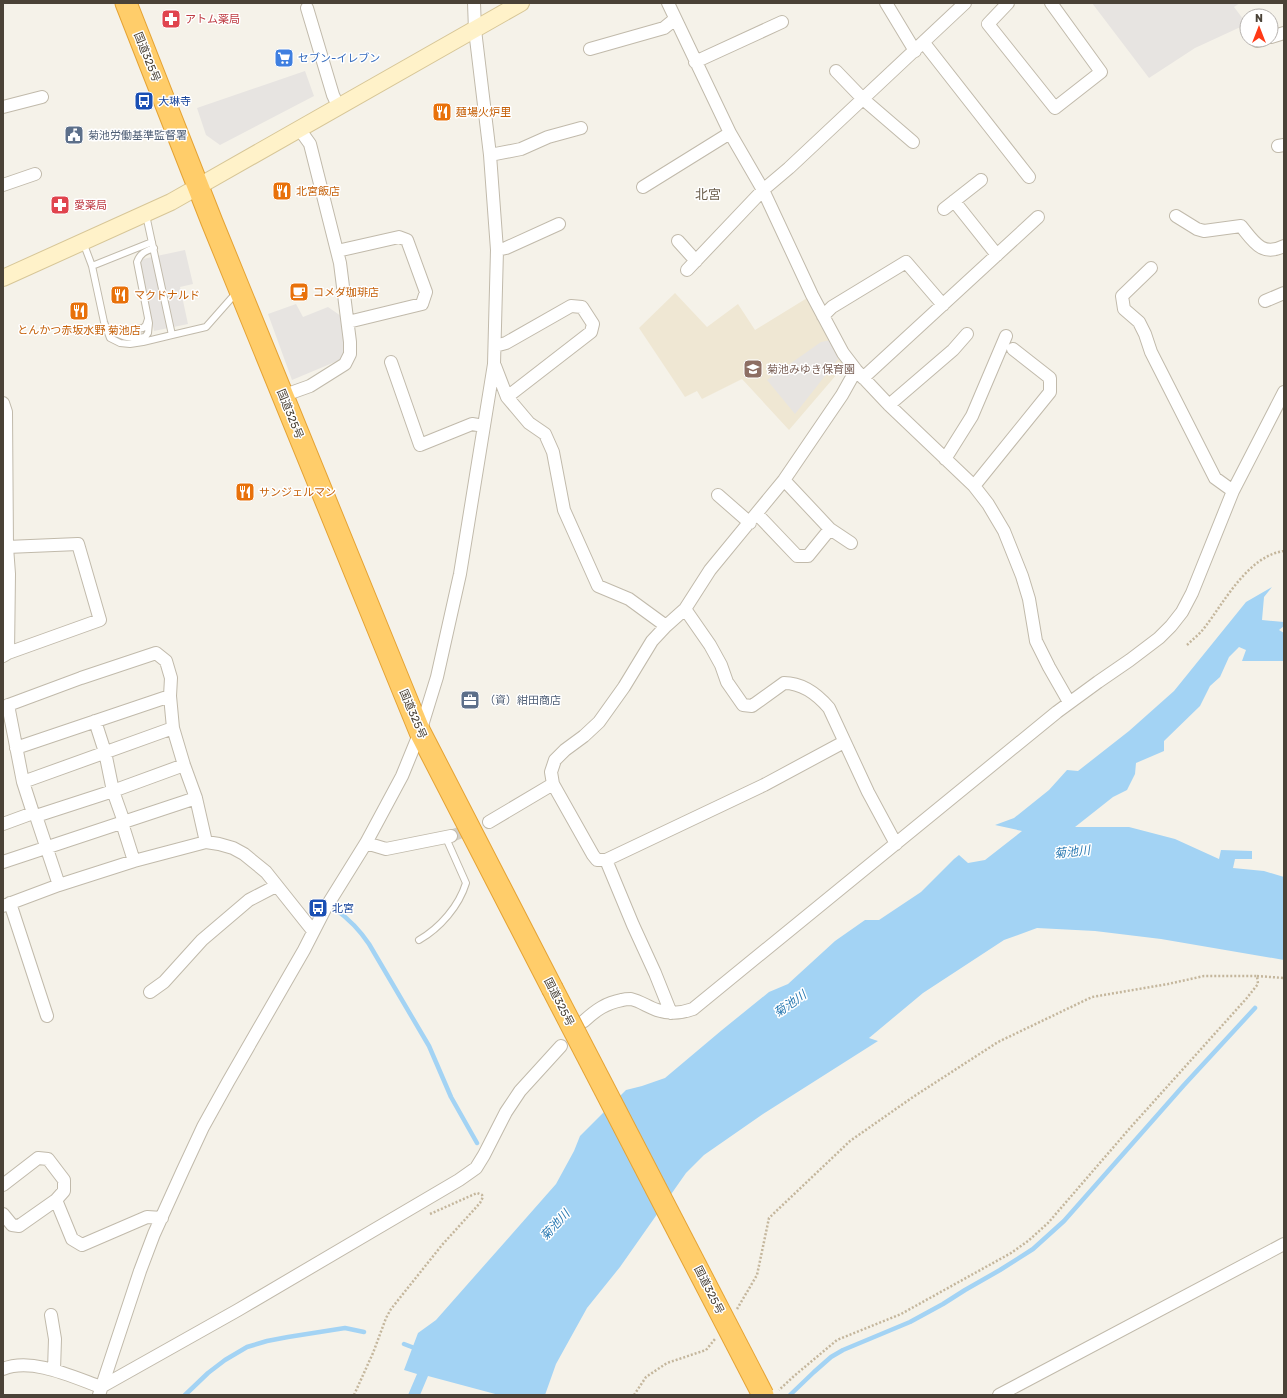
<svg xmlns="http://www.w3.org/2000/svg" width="1287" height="1398" viewBox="0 0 1287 1398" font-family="Rubik,'Noto Sans JP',sans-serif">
	<rect width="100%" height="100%" fill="#f5f2e9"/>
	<!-- education -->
	<path fill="#efe7d3" d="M 675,293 L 707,327 L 738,304 L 755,330 L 812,295 L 849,360 L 789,430 L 742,379 L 702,399 L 697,391 L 685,397 L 639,328 Z"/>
	<!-- parking -->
	<path fill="#e7e4e1" d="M 1092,3 L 1240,3 L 1234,7 L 1247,24 L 1195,48 L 1149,78 Z
		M 305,71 L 314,96 L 220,145 L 206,135 L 197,108 Z
		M 185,250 L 193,284 L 180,287 L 188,324 L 154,331 L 138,260 Z
		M 296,304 L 303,317 L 328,307 L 341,316 L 344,346 L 342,359 L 292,380 L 268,314 Z
		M 836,339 L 843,353 L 795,414 L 767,380 L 821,342 Z"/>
	<!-- water -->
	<path fill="#a3d3f4" d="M 1272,587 L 1264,597 L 1262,620 L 1284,622 L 1284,626 L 1279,630 L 1284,633 L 1284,661 L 1242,661 L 1246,650 L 1239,647 L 1229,657 L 1220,677 L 1210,686 L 1200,706 L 1164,741 L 1164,751 L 1136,763 L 1135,774 L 1127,790 L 1113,797 L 1075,827 L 1129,827 L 1175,839 L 1219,859 L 1221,850 L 1252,851 L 1252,859 L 1235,859 L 1233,868 L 1264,871 L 1284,877 L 1284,960 L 1161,939 L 1095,931 L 1037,928 L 1004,940 L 923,993 L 869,1038 L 878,1041 L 763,1114 L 704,1155 L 686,1173 L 620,1267 L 587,1308 L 556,1364 L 545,1395 L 499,1395 L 428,1376 L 420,1395 L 408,1395 L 417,1374 L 404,1370 L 418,1333 L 436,1320 L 556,1184 L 574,1151 L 580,1136 L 626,1090 L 642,1086 L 665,1078 L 722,1030 L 769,992 L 788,984 L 835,941 L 865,920 L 879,920 L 921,892 L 954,859 L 959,855 L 968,863 L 985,860 L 1022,831 L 995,825 L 1014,818 L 1049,790 L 1067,770 L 1078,771 L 1129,731 L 1174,691 L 1246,602 Z"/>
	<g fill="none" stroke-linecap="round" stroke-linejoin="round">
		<!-- stream -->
		<path stroke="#a3d3f4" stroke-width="4.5" d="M 335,909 C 349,919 359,929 369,944 L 429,1046 L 451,1097 L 477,1143
			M 404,1344 L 417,1349
			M 185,1395 L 208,1373 L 225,1360 L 247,1347 L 267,1341 L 288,1337 L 345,1328 L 364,1332
			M 790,1395 L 814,1372 L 831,1357 L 843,1350 L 910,1322 L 943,1304 L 965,1290 L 1000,1270 L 1033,1249 L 1064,1221 L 1184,1085 L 1255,1008"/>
		<!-- street-tunnel -->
		<path stroke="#d3cfc5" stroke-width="12" stroke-dasharray="12 6" stroke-linecap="butt" d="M 451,836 L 489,822"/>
		<!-- lane casing -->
		<g stroke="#c1baab" stroke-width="8">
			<path id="lane" d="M 146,215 L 172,335 L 206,327 L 236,293
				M 83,242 L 92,266 L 104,322 L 110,338 L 120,343 L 130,344 L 143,342 L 172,335
				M 92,266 L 152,242
				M 106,328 C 120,336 129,340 145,337 L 148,333 L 149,323 L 137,262 C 140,253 146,251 154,248
				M 115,333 L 143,328 L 146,325 L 148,319
				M 419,940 C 440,928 459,906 466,883 L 446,838"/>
		</g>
		<!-- street casing -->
		<g stroke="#c1baab" stroke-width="14">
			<path id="street" d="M 668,3 L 730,133 L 763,190 L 812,295 L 843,353 L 856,370 L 889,405 L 974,486 L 988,504 L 1004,531 L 1022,576 L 1029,599 L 1036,641 L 1049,667 L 1069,702
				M 886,3 L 915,51
				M 1008,3 L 988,24 L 1055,108 L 1101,72 L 1051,3
				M 307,8 L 333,95 L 339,108
				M 1271,37 L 1284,33
				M 1257,41 L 1261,40
				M 924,43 L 1029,177
				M 590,49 L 664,28 L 675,19
				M 695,62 L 782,22
				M 836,71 L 863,99 L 913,142
				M 3,107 L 42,97
				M 1278,146 L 1284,145
				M 490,155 L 521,149 L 548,137 L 581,128
				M 3,185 L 35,174
				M 643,187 L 730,133
				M 954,201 L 997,255
				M 944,209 L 981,180
				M 1176,216 L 1197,229 L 1204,231 L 1241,226 C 1254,242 1262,257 1284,246
				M 678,241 L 696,261
				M 497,250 L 506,248 L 559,224
				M 337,251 L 399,237 L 407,240 L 426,292 L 422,304 L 348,322
				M 1151,268 L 1122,296 L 1124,309 L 1139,322 L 1145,334 L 1151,352 L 1215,478 L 1233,491
				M 687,270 L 763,190 L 789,168 L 965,3
				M 1265,301 L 1284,293
				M 823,316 L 832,307 L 906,262 L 943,305
				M 495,346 L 506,343 L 571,306 L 582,307 L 593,324 L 591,332 L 507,397
				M 391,362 L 420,445 L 472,424 L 484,426
				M 495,366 L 507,397 L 529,423 L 545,434 L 553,452 L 564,510 L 598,586 L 629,599 L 666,626
				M 863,378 L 1038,217
				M 282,396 L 310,386 L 345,364 L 350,354 L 350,342 L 340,263 L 310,144 L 300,130
				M 3,403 L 6,412 L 7,547 L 9,574 L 8,653 L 3,656
				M 889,405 L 953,350 L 967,334
				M 945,459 L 972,416 L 1006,336
				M 784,480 L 830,529 L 851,543
				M 974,486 L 1050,392 L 1050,378 L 1013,349
				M 718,495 L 750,523
				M 757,514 L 797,556 L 808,556 L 830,529
				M 7,547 L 78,544 L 100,620 L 8,653
				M 685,609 L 710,645 L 721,665 L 727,682 L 743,705 L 752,706 L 784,683 C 802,683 817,694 829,708 L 868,792 L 896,844
				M 8,705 L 23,782 L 33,813 L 36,816 L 59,885
				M 3,707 L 81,678 L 156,653 L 166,661 L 171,678 L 170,696 L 173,728 L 184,765 L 196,798 L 206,842
				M 95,721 L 105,752 L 113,791 L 124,822
				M 844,742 L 764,785 L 606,860 L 597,860 L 593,855 L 553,784 L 551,772 L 555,760 L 565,750 L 584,736 L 599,722 L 624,687 L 652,641 L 666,626 L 685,609 L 710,570 L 784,480 L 842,395 L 856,370
				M 16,748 L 170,696
				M 23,782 L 173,728
				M 36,816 L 113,791 L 184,765
				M 489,822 L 553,784
				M 122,823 L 134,861
				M 3,824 L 33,813
				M 366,843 L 386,849 L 451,836
				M 606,860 L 633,925 L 655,973 L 671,1013
				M 3,862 L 196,798
				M 10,903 L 47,1016
				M 3,906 L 59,885 L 134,861 L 206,842 L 219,844 L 233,848 L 244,854 L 266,872 L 313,931
				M 150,992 L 164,982 L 202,940 L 249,900 L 276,886
				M 584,1021 C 596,1010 606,1003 622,1000 C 625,999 628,999 631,999 C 640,1001 648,1007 657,1010 C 669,1014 682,1013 693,1009 L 1057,712 L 1098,682 L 1130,660 L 1159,638 L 1171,626 L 1182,612 L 1192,593 L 1233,491 L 1284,392
				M 3,1185 L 38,1158 L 48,1159 L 64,1180 L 64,1191 L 56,1200 L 19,1226 L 12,1225 L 3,1214
				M 56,1200 L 72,1239 L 82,1245 L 147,1217 L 162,1218
				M 51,1315 L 55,1339 L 54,1370
				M 3,1369 C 32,1357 73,1377 101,1387 L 238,1310 L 459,1180 L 476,1168 L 484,1155 L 506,1112 L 520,1091 L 561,1046
				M 99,1395 L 140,1271 L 154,1234 L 183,1170 L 203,1127 L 228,1082 L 304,950 L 325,909 L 366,843 L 402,776 L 420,732 L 437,677 L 460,574 L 494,364 L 497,250 L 490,155 L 475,30 L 474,3
				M 999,1395 L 1284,1244"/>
		</g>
		<!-- secondary casing -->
		<g stroke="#d7c697" stroke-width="18">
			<path id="secondary" d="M 3,278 L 171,202 L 521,3"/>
		</g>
		<!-- highway casing -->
		<g stroke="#e5a334" stroke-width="23">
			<path id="highway" d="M 126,3 L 212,222 L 420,732 L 552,988"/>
		</g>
		<!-- path -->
		<path stroke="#c4b69c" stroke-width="2.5" stroke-dasharray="2 2" stroke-linecap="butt" d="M 1187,645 C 1193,639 1200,634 1205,627 C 1225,601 1248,556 1284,551
			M 1257,976 L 1284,978
			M 737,1309 L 757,1275 L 769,1218 L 850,1141 L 913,1097 L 998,1042 L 1092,997 L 1168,984 L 1204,976 L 1257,976 L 1258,984 L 1246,999 L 1130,1128 L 1048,1223 L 1028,1241 L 1011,1253 L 901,1314 L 837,1340 L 794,1376 L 779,1390
			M 354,1395 L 373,1353 L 386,1318 L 391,1309 L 442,1245 L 480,1203 L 483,1197 L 482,1195 L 477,1193 L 430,1214
			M 634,1395 L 646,1377 L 667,1363 L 706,1350 L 715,1339"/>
		<!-- lane -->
		<use href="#lane" stroke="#fff" stroke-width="6"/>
		<!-- street -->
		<use href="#street" stroke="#fff" stroke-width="12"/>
		<!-- secondary -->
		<use href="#secondary" stroke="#fff2c9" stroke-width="16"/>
		<!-- highway -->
		<use href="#highway" stroke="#ffcd6a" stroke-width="21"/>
		<!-- highway-bridge casing -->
		<g stroke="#e5a334" stroke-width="23" stroke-linecap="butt">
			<path id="highway-bridge" d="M 552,988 L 763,1395"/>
		</g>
		<!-- highway-bridge -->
		<use href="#highway-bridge" stroke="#ffcd6a" stroke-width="21"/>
	</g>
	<!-- icons -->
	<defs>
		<g id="pharmacy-square" transform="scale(1)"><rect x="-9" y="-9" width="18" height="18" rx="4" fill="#e0444e" stroke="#fff"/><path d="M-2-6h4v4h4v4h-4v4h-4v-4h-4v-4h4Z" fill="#fff"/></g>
		<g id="supermarket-square" transform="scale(1)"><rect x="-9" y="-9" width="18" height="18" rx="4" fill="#3f7fe0" stroke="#fff"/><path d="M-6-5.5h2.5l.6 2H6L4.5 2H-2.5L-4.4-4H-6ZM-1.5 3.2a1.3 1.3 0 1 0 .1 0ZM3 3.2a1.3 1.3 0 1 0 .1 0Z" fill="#fff"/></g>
		<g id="bus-square" transform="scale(1)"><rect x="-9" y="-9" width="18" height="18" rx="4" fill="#1a4fb4" stroke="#fff"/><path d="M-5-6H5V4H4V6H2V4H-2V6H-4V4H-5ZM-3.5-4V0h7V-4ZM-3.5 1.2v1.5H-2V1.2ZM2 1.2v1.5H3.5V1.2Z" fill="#fff"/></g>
		<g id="restaurant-square" transform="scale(1)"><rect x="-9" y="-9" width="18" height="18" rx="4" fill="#e8710a" stroke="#fff"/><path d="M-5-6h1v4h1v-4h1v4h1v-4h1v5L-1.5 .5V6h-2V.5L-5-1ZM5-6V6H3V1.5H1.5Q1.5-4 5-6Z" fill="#fff"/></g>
		<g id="civic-square" transform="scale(1)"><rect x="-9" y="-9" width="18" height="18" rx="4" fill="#5c6f8a" stroke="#fff"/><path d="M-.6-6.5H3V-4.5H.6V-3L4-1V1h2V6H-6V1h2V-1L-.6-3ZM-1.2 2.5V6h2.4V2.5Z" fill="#fff"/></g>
		<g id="cafe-square" transform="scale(1)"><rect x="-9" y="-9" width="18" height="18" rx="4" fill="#e8710a" stroke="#fff"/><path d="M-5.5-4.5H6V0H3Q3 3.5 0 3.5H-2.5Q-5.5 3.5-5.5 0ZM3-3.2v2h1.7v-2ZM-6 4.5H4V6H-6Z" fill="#fff"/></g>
		<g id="school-square" transform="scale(1)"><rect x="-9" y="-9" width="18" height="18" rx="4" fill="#8d6e63" stroke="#fff"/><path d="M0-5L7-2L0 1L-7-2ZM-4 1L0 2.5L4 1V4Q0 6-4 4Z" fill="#fff"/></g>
		<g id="office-square" transform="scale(1)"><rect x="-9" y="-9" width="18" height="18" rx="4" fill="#5c6f8a" stroke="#fff"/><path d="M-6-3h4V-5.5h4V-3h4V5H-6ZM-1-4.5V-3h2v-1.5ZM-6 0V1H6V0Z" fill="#fff"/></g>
	</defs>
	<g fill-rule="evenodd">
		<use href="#pharmacy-square" x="171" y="19"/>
		<use href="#supermarket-square" x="284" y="58"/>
		<use href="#bus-square" x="144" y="101"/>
		<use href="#restaurant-square" x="442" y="112"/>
		<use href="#civic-square" x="74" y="135"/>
		<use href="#restaurant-square" x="282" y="191"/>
		<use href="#pharmacy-square" x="60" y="205"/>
		<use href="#cafe-square" x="299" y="292"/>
		<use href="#restaurant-square" x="120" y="295"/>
		<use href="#restaurant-square" x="79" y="311"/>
		<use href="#school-square" x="753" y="369"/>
		<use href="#restaurant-square" x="245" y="492"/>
		<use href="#office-square" x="470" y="700"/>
		<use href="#bus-square" x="318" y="908"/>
	</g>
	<g text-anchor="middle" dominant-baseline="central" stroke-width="3" stroke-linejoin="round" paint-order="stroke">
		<!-- health labels -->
		<g font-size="11" fill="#be3a42" stroke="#fff" text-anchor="start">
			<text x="185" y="19">アトム薬局</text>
			<text x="74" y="205">愛薬局</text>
		</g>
		<!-- street labels -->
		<g font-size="11" fill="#4a4237" stroke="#fff">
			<text transform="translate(147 57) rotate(68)">国道325号</text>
			<text transform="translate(290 414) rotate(68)">国道325号</text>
			<text transform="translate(413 714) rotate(67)">国道325号</text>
			<text transform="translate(559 1002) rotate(63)">国道325号</text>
			<text transform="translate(709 1290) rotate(63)">国道325号</text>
		</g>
		<!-- shop labels -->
		<g font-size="11" fill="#366cbe" stroke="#fff" text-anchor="start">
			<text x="298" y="58">セブン-イレブン</text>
		</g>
		<!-- transit labels -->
		<g font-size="11" fill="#164399" stroke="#fff" text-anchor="start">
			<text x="158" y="101">大琳寺</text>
			<text x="332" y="908">北宮</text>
		</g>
		<!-- food labels -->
		<g font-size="11" fill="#c56008" stroke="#fff" text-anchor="start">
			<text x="456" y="112">麺場火炉里</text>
			<text x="296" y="191">北宮飯店</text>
			<text x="313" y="292">コメダ珈琲店</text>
			<text x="134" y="295">マクドナルド</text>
			<text x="79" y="330" text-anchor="middle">とんかつ赤坂水野 菊池店</text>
			<text x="259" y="492">サンジェルマン</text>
		</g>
		<!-- service labels -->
		<g font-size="11" fill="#4e5e75" stroke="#fff" text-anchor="start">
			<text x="88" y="135">菊池労働基準監督署</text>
			<text x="484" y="700">（資）紺田商店</text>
		</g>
		<!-- education labels -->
		<g font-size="11" fill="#785e54" stroke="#fff" text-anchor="start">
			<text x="767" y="369">菊池みゆき保育園</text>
		</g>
		<!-- water labels -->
		<g font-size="12" font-style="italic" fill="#2979b2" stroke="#fff">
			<text transform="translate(1072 852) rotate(-6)">菊池川</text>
			<text transform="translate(790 1004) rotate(-35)">菊池川</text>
			<text transform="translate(555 1225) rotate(-47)">菊池川</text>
		</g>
		<!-- quarter labels -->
		<g font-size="13" fill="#6d604e" stroke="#fff">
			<text x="708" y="194">北宮</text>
		</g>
	</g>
	<!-- border -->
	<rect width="1287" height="1398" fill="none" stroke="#4a4237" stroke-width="8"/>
	<!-- north arrow -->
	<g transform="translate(1259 28)"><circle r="19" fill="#ffffff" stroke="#b7b3af"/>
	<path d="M0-3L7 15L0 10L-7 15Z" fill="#ff3916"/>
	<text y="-6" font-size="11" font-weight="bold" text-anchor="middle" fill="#4a4237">N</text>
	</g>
</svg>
